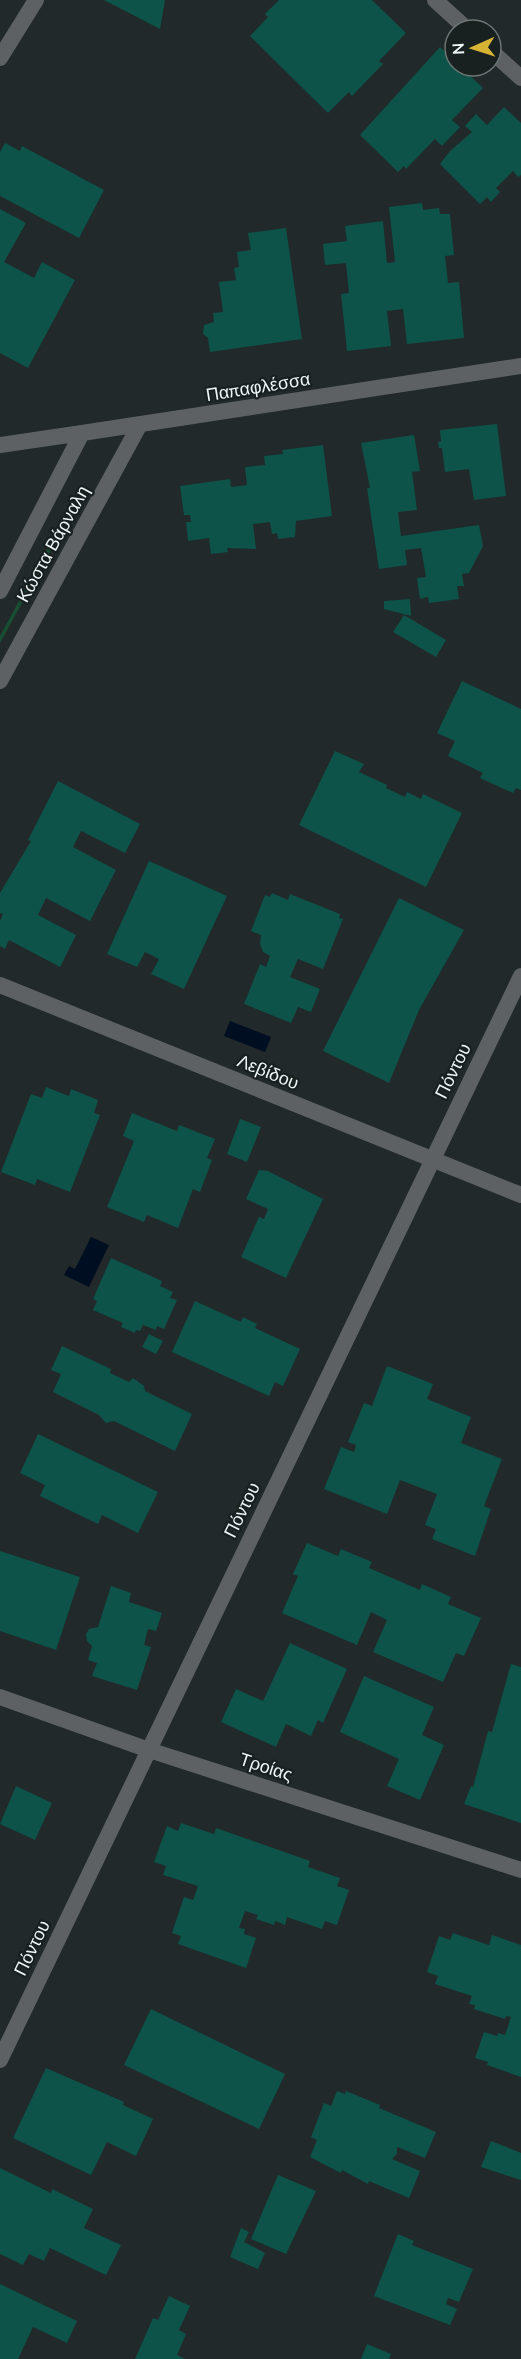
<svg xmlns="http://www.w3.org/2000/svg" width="521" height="2359" viewBox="0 0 521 2359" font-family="'Nunito Sans',sans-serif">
	<rect width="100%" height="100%" fill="#21292a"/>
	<!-- green -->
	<path fill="#184e33" d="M 50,544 L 53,546 L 0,643 L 0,636 Z"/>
	<!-- water -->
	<path fill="#000e21" d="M 230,1021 L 271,1037 L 265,1052 L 224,1036 Z
		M 91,1237 L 109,1245 L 89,1287 L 64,1275 L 69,1266 L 75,1269 Z"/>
	<!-- building -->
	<path fill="#0d5349" d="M 104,0 L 165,0 L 160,29 Z
		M 279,0 L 372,0 L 406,33 L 379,61 L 383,64 L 352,96 L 349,92 L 328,113 L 250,36 L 268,17 L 265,14 Z
		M 440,47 L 455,61 L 455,66 L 460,66 L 483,88 L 452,120 L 460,127 L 442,146 L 435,139 L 406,169 L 404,166 L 398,172 L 360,135 Z
		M 504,107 L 521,123 L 521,175 L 518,177 L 513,171 L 496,188 L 500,192 L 491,202 L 487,197 L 480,204 L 440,164 L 450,151 L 472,132 L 465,126 L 476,114 L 487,125 Z
		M 5,143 L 20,151 L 22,146 L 104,190 L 79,238 L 0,196 L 0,152 Z
		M 422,203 L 423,210 L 439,208 L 440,214 L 450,214 L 454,255 L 445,256 L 448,283 L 459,282 L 464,338 L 407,344 L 403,309 L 387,311 L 391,346 L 347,351 L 341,294 L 349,293 L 346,263 L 325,265 L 323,244 L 347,241 L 345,226 L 383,221 L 387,263 L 395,262 L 389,207 Z
		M 0,209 L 26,223 L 4,262 L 34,278 L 42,262 L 75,280 L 28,368 L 0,353 Z
		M 286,228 L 302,339 L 210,352 L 208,338 L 203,334 L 204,325 L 214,322 L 213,313 L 223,312 L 219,282 L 236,280 L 234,268 L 239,267 L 237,252 L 251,250 L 248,233 Z
		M 497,424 L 506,496 L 474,500 L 469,469 L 445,472 L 442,448 L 439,448 L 438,442 L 441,441 L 440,430 Z
		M 414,435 L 420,471 L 412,472 L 417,510 L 398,512 L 401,536 L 479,525 L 483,546 L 469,573 L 462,574 L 464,586 L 457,586 L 459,599 L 429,603 L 428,597 L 420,599 L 417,578 L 426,577 L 421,548 L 405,550 L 407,565 L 379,569 L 367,488 L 370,488 L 361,443 Z
		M 323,445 L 332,516 L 296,521 L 295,537 L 278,539 L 277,533 L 272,534 L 270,522 L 253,524 L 256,549 L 227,548 L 228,552 L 211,554 L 209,538 L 188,541 L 186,522 L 191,522 L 190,515 L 184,515 L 180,486 L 230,479 L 231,487 L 247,485 L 245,467 L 265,465 L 264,456 L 283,454 L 282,450 Z
		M 410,599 L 411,616 L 384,609 L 384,601 Z
		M 404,615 L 446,640 L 436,657 L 393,632 Z
		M 462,681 L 521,709 L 521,790 L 516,788 L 513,793 L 480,778 L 483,773 L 448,756 L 455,741 L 437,733 Z
		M 335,751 L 364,764 L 359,772 L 387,785 L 386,788 L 405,797 L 407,792 L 421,799 L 423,794 L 462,813 L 426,887 L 299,825 Z
		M 58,781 L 140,824 L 125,853 L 81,831 L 73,847 L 116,870 L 90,921 L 46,898 L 38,915 L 76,935 L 60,967 L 9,940 L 5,949 L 0,946 L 0,921 L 3,914 L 0,913 L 0,893 L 31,841 L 28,840 Z
		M 149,861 L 227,896 L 184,989 L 151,974 L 159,959 L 145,952 L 137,967 L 107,954 Z
		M 272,893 L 288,900 L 290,894 L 340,914 L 339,918 L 343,919 L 323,969 L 298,959 L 290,977 L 320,989 L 311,1012 L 298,1007 L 291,1023 L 244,1004 L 260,964 L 266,967 L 270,956 L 263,952 L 260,944 L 261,935 L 251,931 L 265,895 L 270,897 Z
		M 399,898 L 464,930 L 419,1010 L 389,1083 L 323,1051 Z
		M 46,1087 L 69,1096 L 71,1089 L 98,1100 L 94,1113 L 100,1115 L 70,1192 L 37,1179 L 35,1185 L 1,1172 L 31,1094 L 42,1098 Z
		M 132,1113 L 177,1131 L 179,1125 L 215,1139 L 207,1158 L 212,1160 L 200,1192 L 193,1189 L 178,1228 L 147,1215 L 144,1222 L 107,1207 L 134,1141 L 123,1136 Z
		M 240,1119 L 261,1127 L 247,1162 L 227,1154 Z
		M 259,1170 L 268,1171 L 323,1199 L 286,1278 L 241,1257 L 259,1217 L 264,1219 L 268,1209 L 246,1199 Z
		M 111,1258 L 162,1281 L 160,1286 L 173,1292 L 170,1298 L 177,1300 L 164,1329 L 157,1326 L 156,1330 L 143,1325 L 140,1331 L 136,1330 L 135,1333 L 121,1327 L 123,1323 L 93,1310 L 97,1301 L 93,1299 Z
		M 195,1301 L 241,1322 L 243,1317 L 257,1324 L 255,1328 L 300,1349 L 283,1386 L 275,1382 L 269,1396 L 172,1352 Z
		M 149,1334 L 163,1341 L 156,1354 L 142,1347 Z
		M 62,1346 L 111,1369 L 110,1373 L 129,1382 L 133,1378 L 144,1386 L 145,1391 L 192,1414 L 175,1451 L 114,1421 L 106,1423 L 99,1415 L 53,1392 L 61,1374 L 51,1370 Z
		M 387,1366 L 433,1384 L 427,1399 L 471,1417 L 461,1443 L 502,1459 L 484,1506 L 491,1509 L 475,1556 L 432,1539 L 436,1529 L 425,1525 L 437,1494 L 400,1480 L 387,1514 L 324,1489 L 341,1447 L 354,1452 L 356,1445 L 348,1442 L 364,1403 L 372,1406 Z
		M 38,1434 L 158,1492 L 138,1533 L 102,1515 L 98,1524 L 40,1496 L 45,1485 L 20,1473 Z
		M 307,1543 L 338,1556 L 341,1549 L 372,1562 L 369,1568 L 420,1590 L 422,1584 L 451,1597 L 448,1604 L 481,1618 L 464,1656 L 456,1653 L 443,1682 L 373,1652 L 387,1620 L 371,1612 L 357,1645 L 282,1613 L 298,1576 L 293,1574 Z
		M 0,1551 L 80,1577 L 56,1650 L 0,1631 Z
		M 111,1586 L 131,1593 L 129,1602 L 162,1613 L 156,1631 L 148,1629 L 144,1645 L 151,1647 L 137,1690 L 92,1676 L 97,1663 L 88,1660 L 92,1646 L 87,1641 L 86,1634 L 89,1629 L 98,1627 Z
		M 290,1643 L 347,1669 L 323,1723 L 318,1720 L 311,1736 L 286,1724 L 276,1747 L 221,1722 L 236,1689 L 263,1701 Z
		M 511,1664 L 521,1667 L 521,1823 L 464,1804 L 471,1786 L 473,1787 L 488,1731 L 492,1732 Z
		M 364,1676 L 434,1707 L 422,1735 L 444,1745 L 420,1800 L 387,1786 L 399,1759 L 340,1732 Z
		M 16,1786 L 52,1803 L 35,1840 L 0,1824 Z
		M 181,1823 L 214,1834 L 216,1828 L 310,1861 L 308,1867 L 340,1878 L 337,1886 L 349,1890 L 337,1925 L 325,1921 L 322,1929 L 287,1917 L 285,1925 L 275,1921 L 274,1925 L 256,1919 L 258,1915 L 245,1911 L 239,1928 L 245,1929 L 244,1934 L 256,1938 L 246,1968 L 178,1944 L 181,1936 L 172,1933 L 184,1897 L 193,1900 L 198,1886 L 163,1875 L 166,1866 L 154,1862 L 167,1826 L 178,1831 Z
		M 453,1933 L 489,1945 L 492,1935 L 521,1945 L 521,2077 L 487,2065 L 488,2062 L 475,2058 L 484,2032 L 497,2036 L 498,2033 L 505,2035 L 511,2017 L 506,2016 L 505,2019 L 474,2009 L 475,2005 L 469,2004 L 472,1996 L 435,1984 L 438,1976 L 427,1972 L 439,1936 L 450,1940 Z
		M 151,2009 L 285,2074 L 259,2129 L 124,2065 Z
		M 46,2068 L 124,2102 L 123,2105 L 153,2119 L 136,2156 L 107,2142 L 91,2175 L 13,2138 Z
		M 337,2091 L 345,2094 L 346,2091 L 380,2105 L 379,2108 L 436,2132 L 425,2158 L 397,2147 L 397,2154 L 392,2159 L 420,2171 L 409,2198 L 369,2181 L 368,2184 L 342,2170 L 341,2173 L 310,2157 L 317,2140 L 311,2137 L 324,2103 L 331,2106 Z
		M 491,2141 L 521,2153 L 521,2180 L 481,2167 Z
		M 0,2168 L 51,2193 L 52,2189 L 93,2209 L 84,2228 L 121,2245 L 106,2275 L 50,2248 L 44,2261 L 29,2254 L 23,2265 L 0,2254 Z
		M 278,2175 L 316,2191 L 286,2254 L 251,2239 Z
		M 241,2228 L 249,2232 L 244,2242 L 265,2253 L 258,2269 L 230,2257 Z
		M 398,2234 L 414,2241 L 412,2245 L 473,2269 L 459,2302 L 448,2298 L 446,2304 L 457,2309 L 450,2325 L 374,2296 Z
		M 0,2284 L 77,2321 L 67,2343 L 33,2327 L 18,2359 L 0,2359 Z
		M 169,2296 L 190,2306 L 179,2330 L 186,2334 L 177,2355 L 185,2359 L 135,2359 L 153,2318 L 158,2320 Z
		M 367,2344 L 391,2354 L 389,2359 L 361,2359 Z"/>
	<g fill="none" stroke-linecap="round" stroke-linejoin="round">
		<!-- minor -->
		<path stroke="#5e6163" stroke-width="16" d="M 435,0 L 468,30
			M 491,51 L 521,78
			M 0,58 L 36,0
			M 0,445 L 82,433
			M 0,985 L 521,1195
			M 0,1697 L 149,1750 L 521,1870
			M 0,2060 L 521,976"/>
		<!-- tertiary -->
		<path stroke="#5e6163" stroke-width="16" d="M 0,591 L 82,433 L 521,366
			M 0,681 L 139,426"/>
	</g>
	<g text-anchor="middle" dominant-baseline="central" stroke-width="4.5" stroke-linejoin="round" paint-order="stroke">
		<!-- street labels -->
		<g font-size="18" fill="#eff4f5" stroke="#182020">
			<text transform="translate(258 387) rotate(-9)">Παπαφλέσσα</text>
			<text transform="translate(53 544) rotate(-61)">Κώστα Βάρναλη</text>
			<text transform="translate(453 1071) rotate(-64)">Πόντου</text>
			<text transform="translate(268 1072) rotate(22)">Λεβίδου</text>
			<text transform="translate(242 1510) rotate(-64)">Πόντου</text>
			<text transform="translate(266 1767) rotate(18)">Τροίας</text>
			<text transform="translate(32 1948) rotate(-64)">Πόντου</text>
		</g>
	</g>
	<!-- north arrow -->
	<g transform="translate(473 48) rotate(267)"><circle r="28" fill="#182020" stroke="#6e7575" stroke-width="1.5"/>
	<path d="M0-4.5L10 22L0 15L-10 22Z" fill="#d7b434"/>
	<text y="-9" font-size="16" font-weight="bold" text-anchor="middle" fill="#eff4f5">N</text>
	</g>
</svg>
